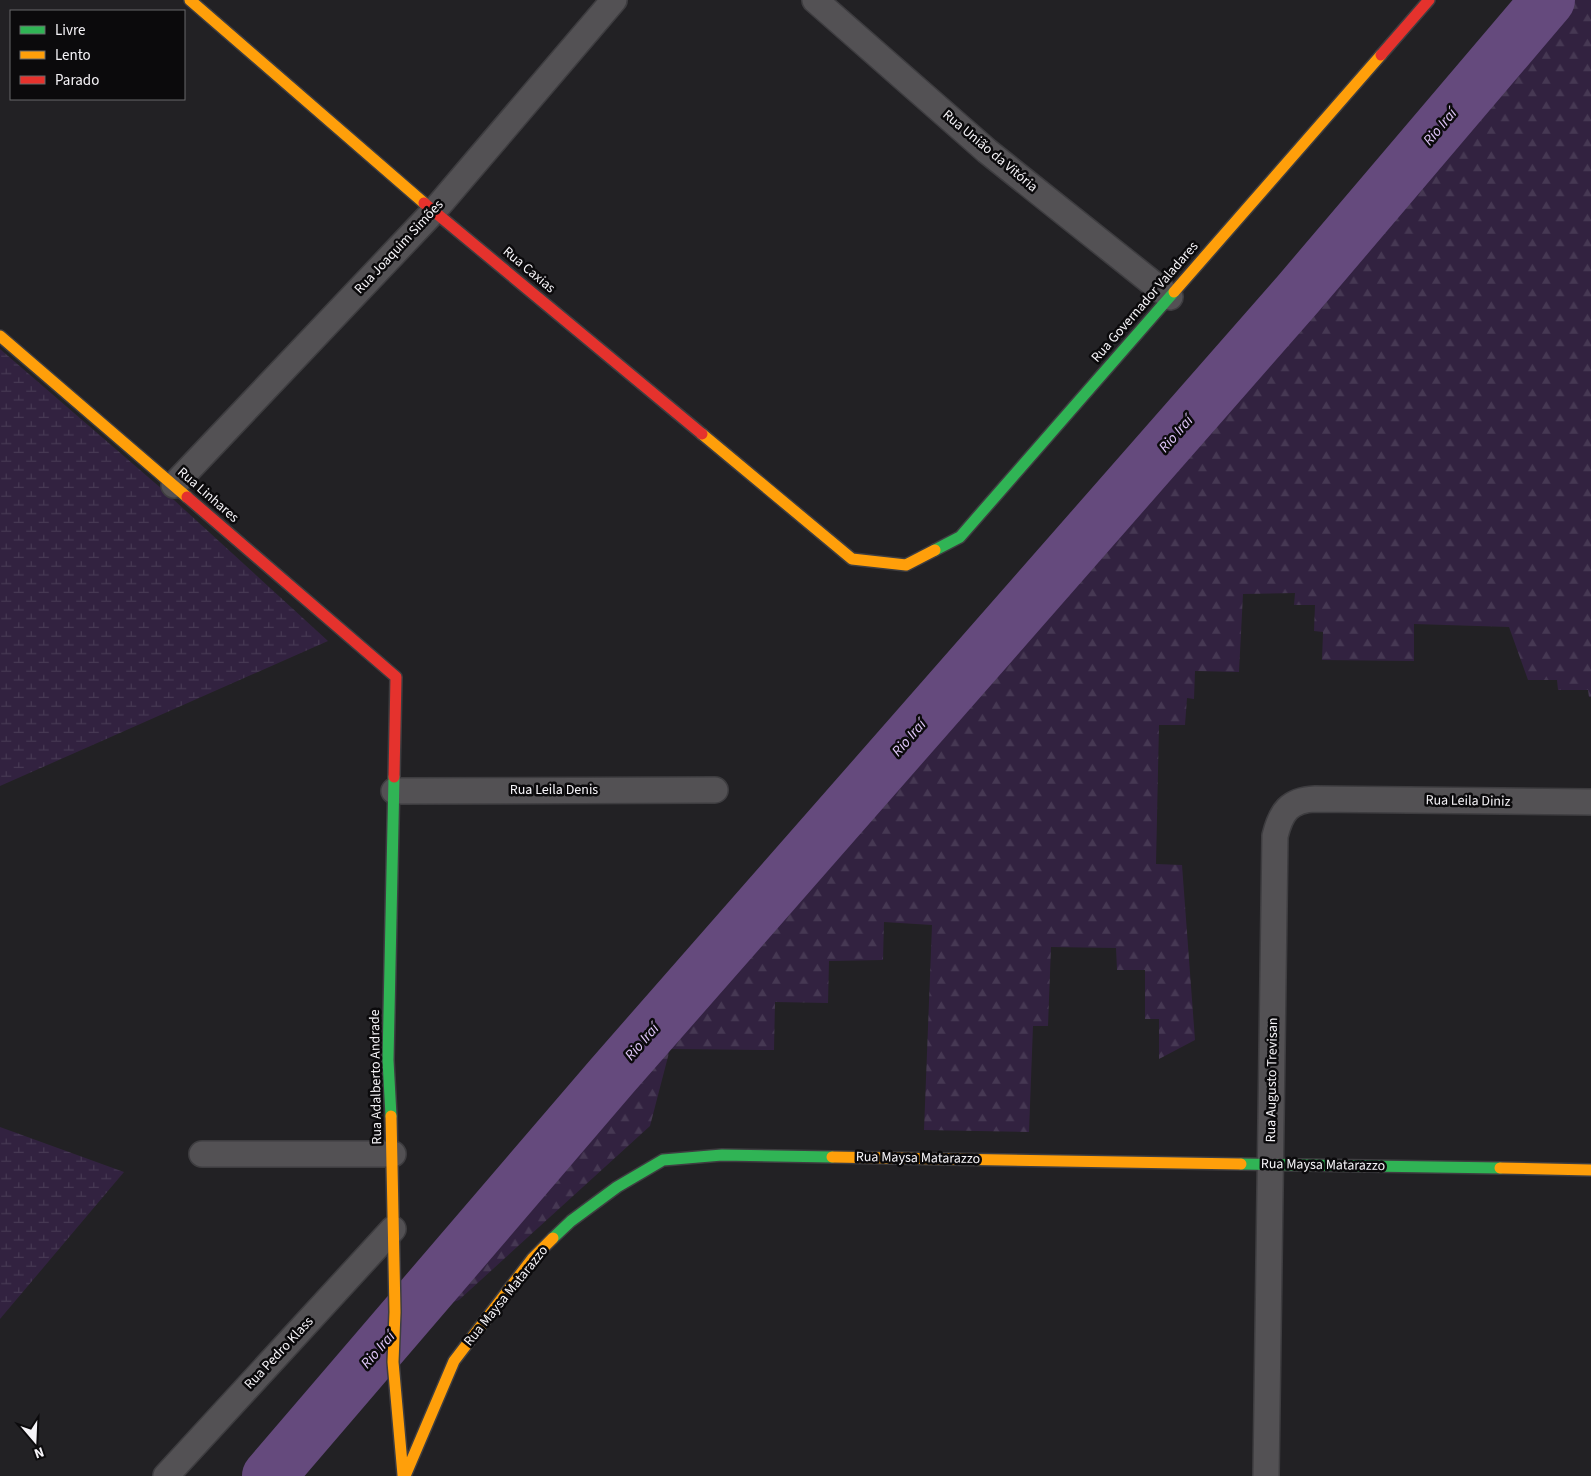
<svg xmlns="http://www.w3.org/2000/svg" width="1591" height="1476" viewBox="0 0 1591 1476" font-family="'Source Sans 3',sans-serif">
	<defs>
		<pattern id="forest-firs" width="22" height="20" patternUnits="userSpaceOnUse" patternTransform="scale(1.25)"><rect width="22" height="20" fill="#322240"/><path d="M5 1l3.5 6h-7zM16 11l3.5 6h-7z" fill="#463853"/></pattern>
		<pattern id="wetland-marsh" width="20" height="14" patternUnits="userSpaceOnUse" patternTransform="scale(1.25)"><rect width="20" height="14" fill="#322240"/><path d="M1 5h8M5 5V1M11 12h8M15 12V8" fill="none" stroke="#463853"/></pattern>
	</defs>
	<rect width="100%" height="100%" fill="#222124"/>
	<!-- forest -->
	<path fill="url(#forest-firs)" d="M 1567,0 L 1591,0 L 1591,697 L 1589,697 L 1588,690 L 1558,690 L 1557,680 L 1528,680 L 1509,627 L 1414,624 L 1414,661 L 1322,660 L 1323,632 L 1314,631 L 1315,605 L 1294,605 L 1295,593 L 1243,594 L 1239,672 L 1195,671 L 1194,699 L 1187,698 L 1185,725 L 1159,725 L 1156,864 L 1182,865 L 1195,1040 L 1159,1059 L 1159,1019 L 1145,1019 L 1145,970 L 1117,970 L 1116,948 L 1051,947 L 1048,1026 L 1033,1026 L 1029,1132 L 924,1130 L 932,925 L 884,922 L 883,960 L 829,961 L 828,1003 L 775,1002 L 774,1050 L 670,1049 L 650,1126 L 459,1300 L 423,1313 L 424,1288 L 903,766 Z"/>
	<!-- wetland -->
	<path fill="url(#wetland-marsh)" d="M 0,349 L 162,489 L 328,641 L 0,786 Z
		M 0,1127 L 124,1172 L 0,1319 Z"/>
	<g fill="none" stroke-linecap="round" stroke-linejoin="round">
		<!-- river -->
		<path stroke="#654a7d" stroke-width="54" d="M 269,1476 L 612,1076 L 1298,294 L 1548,0"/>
		<!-- street casing -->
		<g stroke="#3e3d40" stroke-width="28">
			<path id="street" d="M 815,0 L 987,151 L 1170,297
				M 174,485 L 434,211 L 614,0
				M 394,791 L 715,790
				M 202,1154 L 393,1154
				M 166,1476 L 393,1229
				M 1266,1476 L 1275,836 C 1281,812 1289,800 1315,799 L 1591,802"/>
		</g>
		<!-- fast casing -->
		<g stroke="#3e3d40" stroke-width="14">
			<path id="fast" d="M 935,550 L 960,537 L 1174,292
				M 391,1116 L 388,1060 L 394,777
				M 1241,1164 L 1500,1168
				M 553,1238 L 571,1221 L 617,1187 L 663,1160 L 722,1155 L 832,1157"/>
		</g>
		<!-- slow casing -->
		<g stroke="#3e3d40" stroke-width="14">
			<path id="slow" d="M 190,0 L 424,203
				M 1174,292 L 1381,55
				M 0,336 L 187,497
				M 702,434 L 852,559 L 906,565 L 935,550
				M 391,1116 L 395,1312 L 393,1362 L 403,1475
				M 832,1157 L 1241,1164
				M 1500,1168 L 1591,1170
				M 405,1476 L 454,1361 L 532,1259 L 553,1238"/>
		</g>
		<!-- jam casing -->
		<g stroke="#3e3d40" stroke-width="14">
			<path id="jam" d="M 1381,55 L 1429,0
				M 424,203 L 702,434
				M 187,497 L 396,677 L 394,777"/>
		</g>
		<!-- street -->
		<use href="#street" stroke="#535154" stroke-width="25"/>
		<!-- fast -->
		<use href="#fast" stroke="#30b455" stroke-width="11"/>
		<!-- slow -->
		<use href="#slow" stroke="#ff9f0a" stroke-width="11"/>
		<!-- jam -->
		<use href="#jam" stroke="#e5322d" stroke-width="11"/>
	</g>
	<g text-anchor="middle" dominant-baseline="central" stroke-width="5" stroke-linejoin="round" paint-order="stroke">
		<!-- street labels -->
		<g font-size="14" fill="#f6f4f8" stroke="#0b0a0c">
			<text transform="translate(990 151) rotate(40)">Rua União da Vitória</text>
			<text transform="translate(399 247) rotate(-47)">Rua Joaquim Simões</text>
			<text transform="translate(529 270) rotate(40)">Rua Caxias</text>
			<text transform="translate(1145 302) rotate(-49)">Rua Governador Valadares</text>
			<text transform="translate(208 495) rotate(41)">Rua Linhares</text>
			<text x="554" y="790">Rua Leila Denis</text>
			<text transform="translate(1468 801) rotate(1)">Rua Leila Diniz</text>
			<text transform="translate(376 1077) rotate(-91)">Rua Adalberto Andrade</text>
			<text transform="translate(1272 1080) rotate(-89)">Rua Augusto Trevisan</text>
			<text transform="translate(918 1158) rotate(1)">Rua Maysa Matarazzo</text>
			<text transform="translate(1323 1165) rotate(1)">Rua Maysa Matarazzo</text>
			<text transform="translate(506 1296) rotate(-51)">Rua Maysa Matarazzo</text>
			<text transform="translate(279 1353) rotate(-47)">Rua Pedro Klass</text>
		</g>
		<!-- water labels -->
		<g font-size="15" font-style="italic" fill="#e1c7fa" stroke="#0b0a0c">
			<text transform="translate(1440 127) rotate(-50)">Rio Iraí</text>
			<text transform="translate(1176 434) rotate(-49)">Rio Iraí</text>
			<text transform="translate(909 738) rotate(-49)">Rio Iraí</text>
			<text transform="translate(642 1042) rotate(-49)">Rio Iraí</text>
			<text transform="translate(378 1350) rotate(-49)">Rio Iraí</text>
		</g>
	</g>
	<!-- legend -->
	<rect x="10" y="10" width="175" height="90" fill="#0b0a0c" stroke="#69686a"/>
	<rect x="20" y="26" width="25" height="8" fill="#30b455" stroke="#69686a"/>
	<text x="55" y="35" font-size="15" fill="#f6f4f8">Livre</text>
	<rect x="20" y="51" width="25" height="8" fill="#ff9f0a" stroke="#69686a"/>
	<text x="55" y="60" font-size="15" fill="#f6f4f8">Lento</text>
	<rect x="20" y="76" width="25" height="8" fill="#e5322d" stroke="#69686a"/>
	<text x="55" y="85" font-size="15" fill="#f6f4f8">Parado</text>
	<!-- north arrow -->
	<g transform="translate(35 1441) rotate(161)" stroke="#0b0a0c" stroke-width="4" paint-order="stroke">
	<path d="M0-4L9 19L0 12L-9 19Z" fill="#f6f4f8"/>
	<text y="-8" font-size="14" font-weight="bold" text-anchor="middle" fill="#f6f4f8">N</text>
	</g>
</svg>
